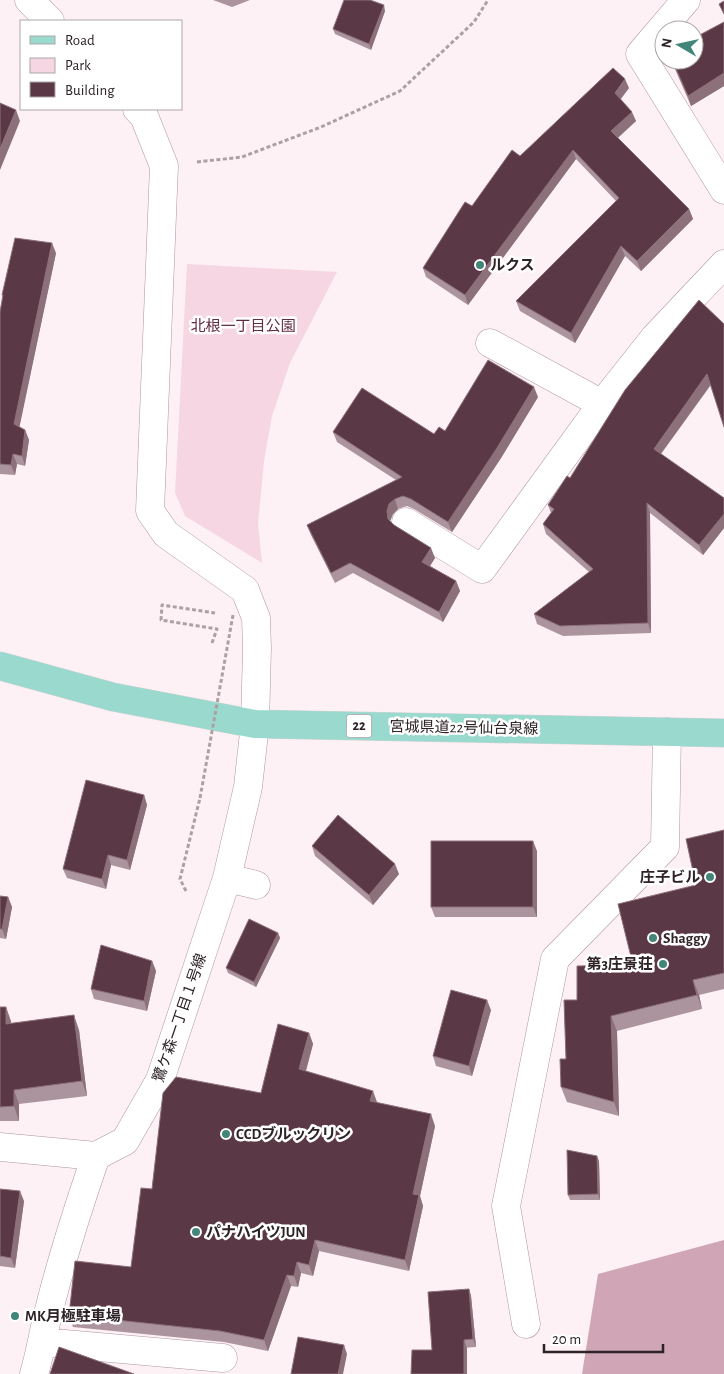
<svg xmlns="http://www.w3.org/2000/svg" width="724" height="1374" viewBox="0 0 724 1374" font-family="'Alegreya Sans','Noto Sans JP',sans-serif">
	<rect width="100%" height="100%" fill="#fdf1f5"/>
	<!-- green -->
	<path fill="#f6d6e2" d="M 187,264 L 337,272 L 290,363 L 272,416 L 264,461 L 258,524 L 262,563 L 185,516 L 175,493 Z"/>
	<!-- forest -->
	<path fill="#d0a6b6" d="M 724,1240 L 724,1374 L 582,1374 L 598,1274 Z"/>
	<g fill="none" stroke-linecap="round" stroke-linejoin="round">
		<!-- minor casing -->
		<g stroke="#b0959f" stroke-width="29">
			<path id="minor" d="M 29,0 L 50,21
				M 686,0 L 640,54 L 724,190
				M 490,343 L 602,404
				M 406,522 L 482,569 L 602,404 L 655,337 L 724,264
				M 227,878 L 256,885
				M 0,1147 L 96,1156
				M 526,1324 L 506,1206 L 555,959 L 665,847 L 667,732
				M 42,1342 L 223,1358
				M 34,1374 C 40,1354 43,1334 48,1314 C 61,1261 78,1208 96,1156 L 125,1141 L 160,1080 L 227,878 L 248,787 L 255,724 L 257,648 L 256,618 L 245,590 L 166,534 L 150,511 L 164,166 L 144,116 L 137,109"/>
		</g>
		<!-- major casing -->
		<g stroke="#d5d3d4" stroke-width="29">
			<path id="major" d="M 0,666 L 113,697 L 255,724 L 724,733"/>
		</g>
		<!-- path -->
		<path stroke="#aca0a4" stroke-width="3" stroke-dasharray="4 2.5" stroke-linecap="butt" d="M 197,162 L 242,157 L 321,127 L 400,91 L 474,22 L 488,0
			M 212,643 L 217,629 L 161,620 L 162,605 L 215,613
			M 186,891 L 180,879 L 200,798"/>
		<!-- minor -->
		<use href="#minor" stroke="#fff" stroke-width="28"/>
		<!-- major -->
		<use href="#major" stroke="#9adace" stroke-width="28"/>
		<!-- path-bridge -->
		<path stroke="#aca0a4" stroke-width="3" stroke-dasharray="4 2.5" stroke-linecap="butt" d="M 200,798 L 233,615"/>
	</g>
	<!-- wall -->
	<path fill="#ac949e" d="M 213,0 L 250,0 L 232,7 Z
		M 385,11 L 371,50 L 335,34 L 333,29 Z
		M 724,22 L 724,86 L 691,106 L 671,60 L 694,60 Z
		M 629,88 L 621,99 L 636,121 L 618,138 L 689,209 L 693,219 L 641,271 L 625,256 L 575,343 L 520,311 L 516,301 L 616,201 L 576,159 L 468,305 L 426,277 L 423,268 L 472,206 L 520,156 Z
		M 56,253 L 19,427 L 25,430 L 29,440 L 25,466 L 17,464 L 15,475 L 0,474 L 0,312 L 3,297 L 2,295 Z
		M 711,385 L 661,454 L 724,498 L 724,528 L 703,555 L 650,513 L 651,633 L 563,636 L 537,624 L 534,614 L 589,572 L 546,534 L 543,524 L 551,513 L 548,505 L 570,478 Z
		M 538,397 L 501,458 L 452,532 L 414,509 L 407,506 L 398,509 L 393,514 L 390,521 L 394,525 L 435,558 L 430,566 L 456,581 L 460,591 L 443,622 L 353,573 L 335,583 L 311,535 L 307,525 L 396,480 L 337,442 L 333,432 L 434,434 Z
		M 144,795 L 147,805 L 130,870 L 111,865 L 106,889 L 67,878 L 63,869 Z
		M 724,830 L 724,989 L 699,995 L 702,1009 L 617,1031 L 619,1116 L 567,1102 L 561,1087 L 577,1000 L 633,965 L 696,885 Z
		M 312,846 L 399,874 L 373,905 L 315,856 Z
		M 537,851 L 537,917 L 435,917 L 431,907 Z
		M 0,896 L 8,897 L 12,907 L 6,939 L 0,938 Z
		M 278,933 L 280,938 L 256,987 L 228,973 L 226,968 Z
		M 152,961 L 156,971 L 147,1011 L 94,999 L 91,989 Z
		M 0,1007 L 6,1007 L 11,1023 L 79,1030 L 87,1096 L 19,1104 L 19,1121 L 0,1121 Z
		M 491,1010 L 472,1076 L 436,1066 L 433,1056 Z
		M 309,1033 L 313,1044 L 306,1071 L 377,1102 L 376,1103 L 435,1126 L 420,1196 L 423,1206 L 409,1271 L 319,1251 L 313,1276 L 301,1273 L 298,1287 L 291,1286 L 268,1351 L 224,1342 L 73,1327 L 69,1315 L 131,1267 L 152,1189 L 261,1093 Z
		M 599,1161 L 600,1200 L 570,1200 L 568,1195 Z
		M 0,1189 L 24,1201 L 15,1268 L 0,1266 Z
		M 469,1289 L 471,1296 L 476,1347 L 432,1350 Z"/>
	<!-- shaded-wall -->
	<path fill="#8c707a" d="M 384,5 L 385,11 L 371,50 L 369,44 Z
		M 724,73 L 724,86 L 691,106 L 688,96 Z
		M 625,79 L 629,88 L 618,102 L 615,93 Z
		M 16,110 L 20,121 L 0,170 L 0,149 Z
		M 632,112 L 636,121 L 614,141 L 611,131 Z
		M 573,150 L 576,159 L 468,305 L 465,295 Z
		M 689,209 L 693,219 L 641,271 L 637,261 Z
		M 52,243 L 56,253 L 18,434 L 14,424 Z
		M 621,246 L 625,256 L 575,343 L 571,333 Z
		M 707,374 L 711,384 L 657,459 L 654,449 Z
		M 534,387 L 538,397 L 501,458 L 452,532 L 448,522 Z
		M 25,430 L 29,440 L 25,466 L 22,456 Z
		M 13,454 L 17,464 L 15,475 L 11,465 Z
		M 395,499 L 398,509 L 393,514 L 390,521 L 388,519 L 387,511 L 389,504 Z
		M 647,503 L 650,513 L 651,633 L 648,623 Z
		M 724,514 L 724,528 L 703,555 L 699,545 Z
		M 431,548 L 435,558 L 426,572 L 422,562 Z
		M 456,581 L 460,591 L 443,622 L 439,612 Z
		M 144,795 L 147,805 L 130,870 L 127,860 Z
		M 533,841 L 537,851 L 537,917 L 533,907 Z
		M 108,855 L 111,865 L 106,889 L 102,879 Z
		M 395,864 L 399,874 L 373,905 L 369,895 Z
		M 8,897 L 12,907 L 6,939 L 2,929 Z
		M 278,933 L 280,938 L 256,987 L 254,982 Z
		M 152,961 L 156,971 L 147,1011 L 144,1001 Z
		M 693,980 L 699,995 L 702,1009 L 697,995 Z
		M 487,1000 L 491,1010 L 472,1076 L 469,1066 Z
		M 6,1007 L 11,1021 L 12,1038 L 6,1024 Z
		M 74,1015 L 79,1030 L 87,1096 L 82,1081 Z
		M 611,1016 L 617,1031 L 619,1116 L 614,1102 Z
		M 309,1033 L 313,1044 L 303,1081 L 299,1069 Z
		M 14,1090 L 19,1104 L 19,1121 L 14,1106 Z
		M 373,1091 L 377,1102 L 374,1112 L 370,1101 Z
		M 431,1114 L 435,1126 L 420,1196 L 423,1206 L 409,1271 L 405,1260 L 413,1194 Z
		M 597,1156 L 599,1161 L 600,1200 L 598,1194 Z
		M 20,1191 L 24,1201 L 15,1268 L 11,1258 Z
		M 315,1240 L 319,1251 L 313,1276 L 309,1265 Z
		M 297,1262 L 301,1273 L 298,1287 L 294,1276 Z
		M 287,1275 L 291,1286 L 268,1351 L 264,1340 Z
		M 469,1289 L 471,1296 L 476,1347 L 473,1339 Z
		M 464,1340 L 467,1348 L 467,1374 L 464,1374 Z
		M 344,1345 L 347,1354 L 343,1374 L 338,1374 Z"/>
	<!-- building -->
	<path fill="#5b3846" stroke="#8c707a" d="M 344,0 L 370,0 L 384,5 L 369,44 L 333,29 Z
		M 724,1 L 724,14 L 719,4 Z
		M 724,22 L 724,73 L 688,96 L 672,60 L 694,60 L 694,38 Z
		M 613,68 L 625,79 L 615,93 L 632,112 L 611,131 L 689,209 L 637,261 L 621,246 L 571,333 L 516,301 L 619,198 L 573,150 L 465,295 L 423,268 L 465,202 L 472,206 L 512,150 L 520,156 Z
		M 0,103 L 16,110 L 0,149 Z
		M 15,238 L 52,243 L 14,424 L 25,430 L 22,456 L 13,454 L 11,465 L 0,464 L 0,312 L 3,295 L 2,295 Z
		M 699,300 L 724,324 L 724,427 L 707,374 L 654,449 L 724,498 L 724,514 L 699,545 L 647,503 L 648,623 L 560,626 L 534,614 L 593,569 L 543,524 L 554,509 L 548,505 L 567,476 L 570,478 L 625,390 Z
		M 488,360 L 534,387 L 497,448 L 448,522 L 411,499 L 403,496 L 395,499 L 389,504 L 387,511 L 388,519 L 394,525 L 431,548 L 422,562 L 456,581 L 439,612 L 350,563 L 331,573 L 307,525 L 402,477 L 333,432 L 362,388 L 434,434 L 439,427 L 445,431 Z
		M 86,780 L 144,795 L 127,860 L 108,855 L 102,879 L 63,869 Z
		M 338,815 L 395,864 L 369,895 L 312,846 Z
		M 724,830 L 724,973 L 693,980 L 697,995 L 611,1016 L 614,1102 L 561,1087 L 560,1059 L 566,1059 L 564,1000 L 577,1000 L 577,966 L 633,965 L 618,904 L 696,885 L 686,839 Z
		M 431,841 L 533,841 L 533,907 L 431,907 Z
		M 0,896 L 8,897 L 2,929 L 0,929 Z
		M 249,919 L 278,933 L 254,982 L 226,968 Z
		M 101,945 L 152,961 L 144,1001 L 91,989 Z
		M 451,990 L 487,1000 L 469,1066 L 433,1056 Z
		M 0,1007 L 6,1007 L 6,1024 L 74,1015 L 82,1081 L 14,1090 L 14,1106 L 0,1107 Z
		M 278,1024 L 309,1033 L 299,1069 L 373,1091 L 370,1101 L 431,1114 L 413,1194 L 419,1195 L 405,1260 L 315,1240 L 309,1265 L 297,1262 L 294,1276 L 287,1275 L 264,1340 L 220,1331 L 69,1315 L 75,1261 L 131,1267 L 141,1188 L 152,1189 L 163,1093 L 176,1077 L 261,1093 Z
		M 567,1150 L 597,1156 L 598,1194 L 568,1195 Z
		M 0,1189 L 20,1191 L 11,1258 L 0,1256 Z
		M 469,1289 L 473,1339 L 464,1340 L 464,1374 L 411,1374 L 412,1350 L 432,1350 L 428,1292 Z
		M 298,1337 L 344,1345 L 338,1374 L 291,1374 Z
		M 59,1347 L 134,1374 L 50,1374 Z"/>
	<!-- markers -->
	<g fill="#438679" stroke="#fff" stroke-width="2">
		<circle cx="480" cy="265" r="5"/>
		<circle cx="710" cy="877" r="5"/>
		<circle cx="653" cy="938" r="5"/>
		<circle cx="663" cy="964" r="5"/>
		<circle cx="226" cy="1134" r="5"/>
		<circle cx="196" cy="1232" r="5"/>
		<circle cx="15" cy="1316" r="5"/>
	</g>
	<g text-anchor="middle" dominant-baseline="central" stroke-width="5" stroke-linejoin="round" paint-order="stroke">
		<!-- shield labels -->
		<rect fill="#fff" stroke="#6c6467" stroke-width="1" x="346.5" y="714.5" width="25" height="23" rx="4"/>
		<g font-size="14" font-weight="bold" fill="#2d2226">
			<text x="359" y="726">22</text>
		</g>
		<!-- poi labels -->
		<g font-size="15" font-weight="bold" fill="#2d2226" stroke="#fff" text-anchor="start">
			<text x="490" y="265">ルクス</text>
			<text x="700" y="877" text-anchor="end">庄子ビル</text>
			<text x="663" y="938">Shaggy</text>
			<text x="653" y="964" text-anchor="end">第3庄景荘</text>
			<text x="236" y="1134">CCDブルックリン</text>
			<text x="206" y="1232">パナハイツJUN</text>
			<text x="25" y="1316">MK月極駐車場</text>
		</g>
		<!-- park labels -->
		<g font-size="15" fill="#612b43" stroke="#fff">
			<text x="243" y="326">北根一丁目公園</text>
		</g>
		<!-- street labels -->
		<g font-size="15" fill="#2d2226" stroke="#fff">
			<text transform="translate(464 728) rotate(1)">宮城県道22号仙台泉線</text>
			<text transform="translate(180 1018) rotate(-71)">鷺ケ森一丁目１号線</text>
		</g>
	</g>
	<!-- legend -->
	<rect x="20" y="20" width="162" height="90" fill="#ffffff" stroke="#aba7a8"/>
	<rect x="30" y="36" width="25" height="8" fill="#9adace" stroke="#aba7a8"/>
	<text x="65" y="45" font-size="15" fill="#2d2226">Road</text>
	<rect x="30" y="58" width="25" height="15" fill="#f6d6e2" stroke="#aba7a8"/>
	<text x="65" y="70" font-size="15" fill="#2d2226">Park</text>
	<rect x="30" y="82" width="25" height="15" fill="#5b3846" stroke="#aba7a8"/>
	<text x="65" y="95" font-size="15" fill="#2d2226">Building</text>
	<!-- north arrow -->
	<g transform="translate(679 45) rotate(279)"><circle r="24" fill="#ffffff" stroke="#aba7a8"/>
	<path d="M0-4L9 19L0 12L-9 19Z" fill="#438679"/>
	<text y="-8" font-size="14" font-weight="bold" text-anchor="middle" fill="#2d2226">N</text>
	</g>
	<!-- scale -->
	<path d="M544 1344v8h119v-8" fill="none" stroke="#2d2226" stroke-width="2.5"/>
	<text x="552" y="1344" font-size="15" fill="#2d2226" stroke="#ffffff" stroke-width="4" paint-order="stroke">20 m</text>
</svg>
